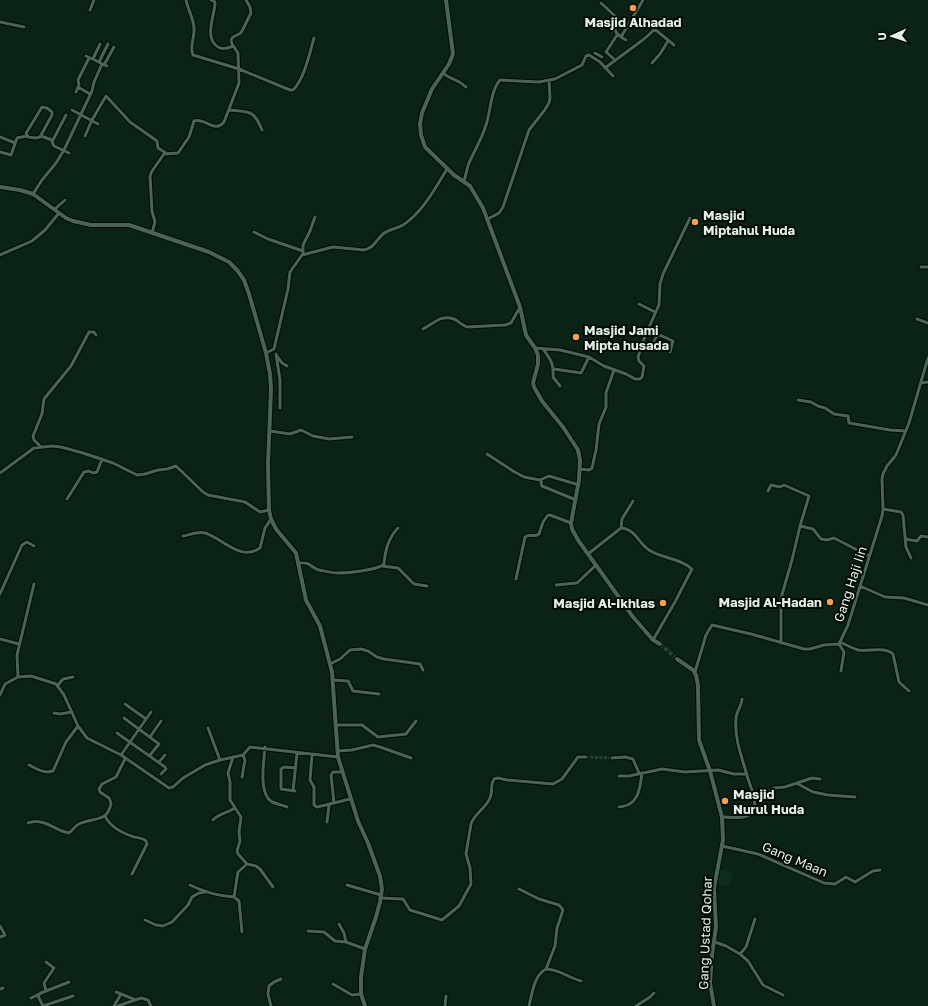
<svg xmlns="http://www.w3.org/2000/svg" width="928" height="1006" viewBox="0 0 928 1006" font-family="'Golos Text',sans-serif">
	<rect width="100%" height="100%" fill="#0a2315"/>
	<!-- built -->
	<path fill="#0d2e1d" d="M 720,870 L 733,873 L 729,887 L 716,884 Z"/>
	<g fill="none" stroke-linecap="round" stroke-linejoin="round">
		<!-- minor-tunnel -->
		<path stroke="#2a4234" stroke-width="3" stroke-dasharray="3 1.5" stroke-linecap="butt" d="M 586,757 L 612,758"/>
		<!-- tertiary-tunnel -->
		<path stroke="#2a4234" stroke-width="4" stroke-dasharray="4 2" stroke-linecap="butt" d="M 660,644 L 677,659"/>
		<!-- minor casing -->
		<g stroke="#000c03" stroke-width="5">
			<path id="minor" d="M 186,0 C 188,10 194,19 194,29 C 195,37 189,47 193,55 L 239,69 L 290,90 L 293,90 C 304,80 310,52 314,38
				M 211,0 L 215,2 L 215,4 C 214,17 204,38 218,47 C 223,50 228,48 233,46
				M 601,3 L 616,17 C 614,30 613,33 626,40
				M 90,10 L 94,0
				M 0,22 L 24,27
				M 621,37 L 643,0
				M 595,53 L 602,57
				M 86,56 L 107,66
				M 93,59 L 100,44
				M 615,60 L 606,52 L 617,35
				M 99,62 L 108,44
				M 652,63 L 660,54 L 668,41
				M 104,65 L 114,47
				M 605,68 L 644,39 L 654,30 L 657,31 L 674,45
				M 443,73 C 452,81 457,78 466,87
				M 78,87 L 90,94
				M 76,92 L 79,85 L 78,80 L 89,58
				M 107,97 L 130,122 L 157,141 L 158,148 L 166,153
				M 42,107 L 47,108 L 52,112 L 52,115 L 40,137 L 36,138 L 28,137 L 26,133 L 28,130 Z
				M 72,110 L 98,124
				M 229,110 C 250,112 254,110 262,130
				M 66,115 L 52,142 L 54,146 L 69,153
				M 41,136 L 52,140
				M 85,136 L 92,120 L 106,96
				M 0,137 L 15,143
				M 0,152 L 11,155 L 17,138 L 27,136
				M 464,181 C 466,175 467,168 469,163 C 475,150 482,138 486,125 C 491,111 490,92 500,80 L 539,82 L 555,79 L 582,65 L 586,56 L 589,55 L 600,62 L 613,76
				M 33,194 L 42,180 L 56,163 L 64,150 L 92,91 L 94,82 L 102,64
				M 55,209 L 65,200
				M 488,219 L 499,213 L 503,207 L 529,130 L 544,111 L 549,103 L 550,98 L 549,80
				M 254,232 L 268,239 L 303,251
				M 152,233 L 155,222 L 152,211 L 150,176 L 152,171 L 164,154 L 178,153 L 189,137 L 194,121 C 205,117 214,134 224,122 L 239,83 L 238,53 L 232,44 L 231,40 L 233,37 L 241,33 L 251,13 L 250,7 L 246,0
				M 303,252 L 303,245 L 310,231 L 315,217
				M 0,255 L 32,241 L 45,230 L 59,213
				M 921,267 L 928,267
				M 639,304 L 655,312
				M 917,319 L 928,323
				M 423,329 C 433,324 441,314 454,319 C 459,321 462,326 468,327 L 505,325 L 511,323 L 520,307
				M 642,347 L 651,348 L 656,337 L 660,335 L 673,341 L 670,352
				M 535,348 L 560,350 L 589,357 L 604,366 L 626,374 L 635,379 L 640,379 L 642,377 L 644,366 L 639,361 L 638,357 L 645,336 L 659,305 L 660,284 L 663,274 L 690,218
				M 543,349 C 550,359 554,363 553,377 L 560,386
				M 266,353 L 274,349 L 288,289 L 290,272 L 302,255 L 333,247 L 364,250 C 373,249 377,239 383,234 C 389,229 397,229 403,225 C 422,213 436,187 447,169
				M 276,354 L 280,380 L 280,408
				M 277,356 L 282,363 L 287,366
				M 554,369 L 581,373 L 589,357
				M 921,383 L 928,382
				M 798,400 L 811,402 L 818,406 L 825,408 L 834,414 L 848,416 L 849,423 L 890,430 L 906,431
				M 270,431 L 290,434 L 301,430 L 313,436 L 329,439 L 352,437
				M 40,446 L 34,440 L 33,436 L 42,414 L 44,399 L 71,366 L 89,332 L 94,332 L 96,335
				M 487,454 L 513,471 L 524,477 L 540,480 L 549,476 L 579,485
				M 580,469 L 589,470 L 592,468 L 596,450 L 599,424 L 606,407 L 606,393 L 614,370
				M 0,473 L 34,448 L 52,446 L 61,447 L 83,453 L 113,463 L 137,475 L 145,474 L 158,470 L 167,469 L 176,466 L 203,492 L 208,495 L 245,502 L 260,512 L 269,510
				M 542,479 L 541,484 L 542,486 L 576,500
				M 768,491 L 771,485 L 780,487 L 784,485 L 809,496 L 800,526
				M 67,499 L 84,472 L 89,471 L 93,473 L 97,472 L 102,459
				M 883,509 L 901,512 L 903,515 L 906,547 L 911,558
				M 621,528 C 637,530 637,542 649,550 C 663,559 680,558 692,569 L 675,602 L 653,640
				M 183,536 C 189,535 198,531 205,533 C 222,538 241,562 260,548 L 265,528 L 271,519
				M 905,539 L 917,541 L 921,536 L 928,537
				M 588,554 L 621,528 L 622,519 L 633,501
				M 299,563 C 312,562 309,567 319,570 C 325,571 332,573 338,573 C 347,573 379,570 384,564 C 385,550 388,538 398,528
				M 382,566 L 398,568 L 414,584 L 427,586
				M 516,579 L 525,537 C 529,533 534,538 539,534 L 543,522 L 548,515 L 550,515 L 571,523
				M 556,585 L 577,583 L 596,565
				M 860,586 L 885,597 L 904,598 L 928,605
				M 0,594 L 22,545 L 27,542 L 34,546
				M 0,639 L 19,644
				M 840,642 C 846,645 852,648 858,650 C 868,652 885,646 893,654 L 899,682 L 909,691
				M 781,643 L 781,598 L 792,560 L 800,526 L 813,529 L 821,539 L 827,540 L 834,538 L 869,556
				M 839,644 L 844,652 L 841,671
				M 330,664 L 340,659 L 350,650 L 361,649 L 368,651 L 377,657 L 384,659 L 420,664 L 423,670
				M 695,672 L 706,635 L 712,625 L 751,634 L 804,649 L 810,649 L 824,645 L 839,644 L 848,625 L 882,516 L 883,509 L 882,479 L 883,474 L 887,466 L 896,455 L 909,423 L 928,358
				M 18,677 L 17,655 L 34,584
				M 333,680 L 348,681 L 353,691 L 379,694
				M 58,685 L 63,679 L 73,677
				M 0,695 L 5,684 L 18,677 L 31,676 L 56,684 L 64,695 L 78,726 L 87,738 L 121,755 L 169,788 L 173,787 L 183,778 L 205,765 L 220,760 L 243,755 L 250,747 L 338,757
				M 125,704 L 146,719
				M 54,713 L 60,714 L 72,712
				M 124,718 L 159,744 L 150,755
				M 335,725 L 362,725 L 378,737 L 406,734 L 416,721
				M 208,728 L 220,760
				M 117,733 L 165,767 L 166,769 L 161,774
				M 150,737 L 161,721
				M 265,747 C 264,762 258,793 272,802 C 277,804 282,805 287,807
				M 337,751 L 352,750 L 373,745 L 383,748 L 411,758
				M 121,755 L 151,712
				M 312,755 L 310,780 L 314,787 L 314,805 L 317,807 L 334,803
				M 233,757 L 228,773 L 230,782 L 230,800 L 241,817 L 239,832 L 240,841 L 237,851 L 238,854 L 247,864 L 256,866 L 260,869 L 273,887
				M 612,758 L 625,757 L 633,759 L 639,773
				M 159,762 L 165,755
				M 29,765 C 37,769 44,774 53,771 L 66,742 L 78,726
				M 342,772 L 333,772 L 331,775 L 334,803 L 350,799
				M 619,776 L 629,776 L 662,769 L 685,772 L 718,770 L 734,774 L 747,774
				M 242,777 L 245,760 L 243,755
				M 798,784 L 813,792 L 828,795 L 855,797
				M 293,791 L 297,753
				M 295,791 L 281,789 L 281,769 L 284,767 L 296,768
				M 754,800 L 774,788 L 785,787 L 812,778 L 820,779
				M 619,807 C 639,806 640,788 642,773
				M 105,816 C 110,827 122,833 134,837 C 138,838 143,838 146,841 L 147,844 L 132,874
				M 722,817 C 731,817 747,820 752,812 C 759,804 751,788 748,779 C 743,760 734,739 736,719 C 736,711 742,706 742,699
				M 213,820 C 216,815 229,812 235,808
				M 327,822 L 329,805
				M 28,823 C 44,817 55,831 69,833 C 73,830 75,826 79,824 C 93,817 108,823 111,803 L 109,798 L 100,792 L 99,789 L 102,784 L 116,777 L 125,759
				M 722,846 L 758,854 L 824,883 L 835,884 L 846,877 L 855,882 L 873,871 L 880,870
				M 190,885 C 204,892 218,896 234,897 L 238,872 L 247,864
				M 347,885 L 381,895
				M 519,889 L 539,899 L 559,905 L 563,910 L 557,928 L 555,946 L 546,969 C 534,975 532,994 529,1006
				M 234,897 L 239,901 L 242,932
				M 380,898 L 403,899 L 410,910 L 442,920 L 459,906 L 471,884 L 470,868 L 466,854 L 471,824 C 474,814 486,808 490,798 C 493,791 490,785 494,779 L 498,778 L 507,780 L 553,784 L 562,779 L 578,757 L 586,757
				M 145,920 L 156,925 L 163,926 L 172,922 L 188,905 L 192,897 L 199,893 L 205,892
				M 339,924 L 344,933 L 346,942 L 365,949
				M 0,926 L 5,935 L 0,937
				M 308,931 L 324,932 L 335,941 L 346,942
				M 715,942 L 726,946 L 740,954 L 748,961 L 763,985 L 783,995
				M 740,954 L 746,947 L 755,919
				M 546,969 C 559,969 569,978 581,981
				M 69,982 L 41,993 L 38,996 L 43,1006 L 73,996
				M 333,984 L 352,995 L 361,994
				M 0,989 L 3,988
				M 46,991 L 44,983 L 54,968 L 46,962
				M 116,992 L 136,1000
				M 31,998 L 39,994
				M 114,1006 L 121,994
				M 118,1006 L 141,998 L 148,1000 L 151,1006
				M 271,1006 L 268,994 L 269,986 L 274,982 L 281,979
				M 445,1006 L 446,996
				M 636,1006 L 650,997 L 654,993"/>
		</g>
		<!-- tertiary casing -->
		<g stroke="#000c03" stroke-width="6">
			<path id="tertiary" d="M 446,0 L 453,54 L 449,64 L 432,89 L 422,113 L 420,124 L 421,135 L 425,147 L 454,175 L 470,186 L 483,208 L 520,307 L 526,335 L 535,348 L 538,355 L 538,364 L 533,383 L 534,387 L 542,401 L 563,427 L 578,450 L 580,460 L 579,480 L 571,523 L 572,529 L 578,540 L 633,617 L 653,640 L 660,644
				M 0,187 L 20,190 L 33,194 L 66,218 L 73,221 L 91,225 L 129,225 L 141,229 L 209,252 L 229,262 L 237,270 L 244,280 L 249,294 L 266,353 L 270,374 L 271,389 L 268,464 L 269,510 L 271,519 L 276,529 L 296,553 L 306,600 L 320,626 L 332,672 L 338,757 L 358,821 L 368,843 L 380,876 L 382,889 L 380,902 L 376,917 L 365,949 L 361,977 L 361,994 L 365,1006
				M 677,659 L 693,670 L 696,675 L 698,685 L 699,740 L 710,771 L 722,817 L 723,840 L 714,888 L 716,927 L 712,955 L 710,983 L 714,1006"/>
		</g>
		<!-- minor -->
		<use href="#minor" stroke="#4b6555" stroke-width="3"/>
		<!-- tertiary -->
		<use href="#tertiary" stroke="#4b6555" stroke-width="4"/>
	</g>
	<!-- markers -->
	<g fill="#f9a04d" stroke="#030a05" stroke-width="1.5">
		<circle cx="633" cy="8" r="4"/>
		<circle cx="695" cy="222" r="4"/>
		<circle cx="576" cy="337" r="4"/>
		<circle cx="830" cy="602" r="4"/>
		<circle cx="663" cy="603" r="4"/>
		<circle cx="725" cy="801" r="4"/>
	</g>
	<g text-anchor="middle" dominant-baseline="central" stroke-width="4" stroke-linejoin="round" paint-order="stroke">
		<!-- poi labels -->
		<g font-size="13" font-weight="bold" fill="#e2f1e7" stroke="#030a05" text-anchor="start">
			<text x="633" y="22" text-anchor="middle">Masjid Alhadad</text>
			<text x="703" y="215">Masjid<tspan x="703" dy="15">Miptahul Huda</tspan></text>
			<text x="584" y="330">Masjid Jami<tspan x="584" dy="15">Mipta husada</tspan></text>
			<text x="822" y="602" text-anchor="end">Masjid Al-Hadan</text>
			<text x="655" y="603" text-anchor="end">Masjid Al-Ikhlas</text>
			<text x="733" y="794">Masjid<tspan x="733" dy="15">Nurul Huda</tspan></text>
		</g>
		<!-- street labels -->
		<g font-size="13" fill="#e2f1e7" stroke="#030a05">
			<text transform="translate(850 584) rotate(-72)">Gang Haji Iin</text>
			<text transform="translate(795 859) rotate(23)">Gang Maan</text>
			<text transform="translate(705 933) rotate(-88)">Gang Ustad Qohar</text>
		</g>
	</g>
	<!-- north arrow -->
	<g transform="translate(892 36) rotate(267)" stroke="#030a05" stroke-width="3" paint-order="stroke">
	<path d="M0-3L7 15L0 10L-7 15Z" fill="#e2f1e7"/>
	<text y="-6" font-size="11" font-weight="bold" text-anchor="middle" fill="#e2f1e7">U</text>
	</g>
</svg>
